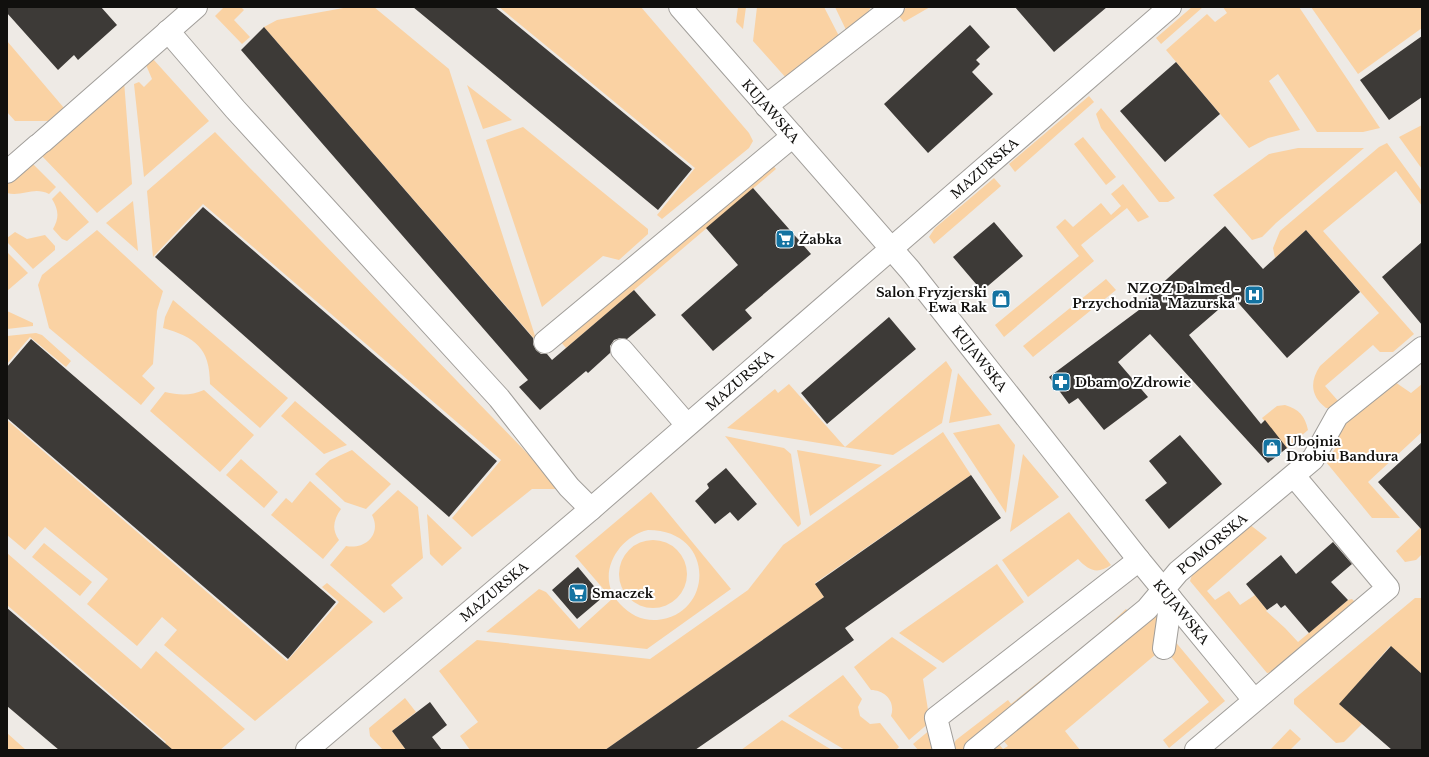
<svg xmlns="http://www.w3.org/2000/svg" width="1429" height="757" viewBox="0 0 1429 757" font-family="'Libre Baskerville',serif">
	<rect width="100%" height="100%" fill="#eeeae5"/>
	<!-- green -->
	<path fill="#fad2a3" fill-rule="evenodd" d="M 224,7 L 241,7 L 244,10 L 234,20 L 250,37 L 242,44 L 215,16 Z
		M 349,7 L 374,7 L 449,69 L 537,342 L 264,27 L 277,20 Z
		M 499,7 L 641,7 L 749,133 L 753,141 L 749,148 L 662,219 L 657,215 L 695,168 Z
		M 738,7 L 746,7 L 743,29 L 736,22 Z
		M 757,7 L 824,7 L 840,38 L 787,79 L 753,41 Z
		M 835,7 L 871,7 L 867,14 L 847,32 Z
		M 907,7 L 930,7 L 904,22 L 898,15 Z
		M 1192,7 L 1203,7 L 1161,44 L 1156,38 Z
		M 1223,7 L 1299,7 L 1380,128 L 1363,132 L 1317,132 L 1278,74 L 1269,81 L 1300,130 L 1268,138 L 1249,148 L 1166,50 L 1207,14 L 1215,22 L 1227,13 Z
		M 1311,7 L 1422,7 L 1422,28 L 1358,74 Z
		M 7,41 L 64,108 L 48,121 L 15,121 L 7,112 Z
		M 153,59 L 209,121 L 144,177 L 134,84 L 139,82 L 144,87 L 152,79 L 146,65 Z
		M 124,81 L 132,184 L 97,213 L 40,154 Z
		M 467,85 L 512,120 L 483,129 Z
		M 1089,96 L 1094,102 L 1015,172 L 1009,164 Z
		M 1101,108 L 1175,198 L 1168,202 L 1159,202 L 1101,128 L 1096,114 Z
		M 1422,125 L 1422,169 L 1399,137 Z
		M 523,127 L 648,229 L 648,234 L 619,260 L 603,256 L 542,307 L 486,140 Z
		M 215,132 L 562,489 L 532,489 L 472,537 L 452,518 L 501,460 L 203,204 L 153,257 L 147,191 Z
		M 1083,137 L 1116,177 L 1106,185 L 1074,144 Z
		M 1387,143 L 1422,191 L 1422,206 L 1396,171 L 1323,231 L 1414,334 L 1393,352 L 1380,352 L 1373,345 L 1325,386 L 1339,402 L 1333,408 L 1326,408 C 1310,396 1310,381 1320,366 L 1379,313 L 1306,230 L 1275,258 L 1273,248 L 1280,231 L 1379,147 Z
		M 1298,148 L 1364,148 L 1276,223 L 1262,237 L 1252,240 L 1213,195 L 1269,154 Z
		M 31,162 L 56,187 L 49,194 C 34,186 22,197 7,193 L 7,183 Z
		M 771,163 L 776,169 L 566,348 L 560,341 Z
		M 994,178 L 1001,186 L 934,244 L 929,237 L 935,228 Z
		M 1123,184 L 1149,217 L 1138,222 L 1127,208 L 1081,245 L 1094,261 L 1004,337 L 995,325 L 1079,256 L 1056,227 L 1065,219 L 1073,227 L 1101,203 L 1111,215 L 1121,206 L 1111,194 Z
		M 60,191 L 89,222 L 67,241 L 62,239 L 53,229 C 60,217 58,209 52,199 Z
		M 133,201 L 138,251 L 106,223 Z
		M 97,230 L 163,291 L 157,311 L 153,364 L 142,376 L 155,388 L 141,405 L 49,328 L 38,285 L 42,275 Z
		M 15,232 L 27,239 L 45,235 L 55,246 L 55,250 L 33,269 L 7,242 L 7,238 Z
		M 7,252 L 28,273 L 7,291 Z
		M 1106,279 L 1116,290 L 1033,357 L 1023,346 Z
		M 173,300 L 288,398 L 260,428 L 210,384 C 210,348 195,337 163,328 L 165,317 Z
		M 7,311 L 33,323 L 33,326 L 7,329 Z
		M 36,333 L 42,335 L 71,361 L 66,367 L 30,337 L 7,364 L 7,336 Z
		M 946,361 L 952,370 L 942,423 L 893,455 L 727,428 L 775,389 L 778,393 L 789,384 L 845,447 Z
		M 958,373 L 992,415 L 949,423 Z
		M 1395,382 L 1411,393 L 1422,384 L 1422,432 L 1368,482 L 1400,518 L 1372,518 L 1326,462 L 1337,446 L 1340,431 L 1346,420 Z
		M 204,390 L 254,435 L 220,472 L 150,411 L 165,392 C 179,395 190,396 204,390 Z
		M 295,401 L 347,445 L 324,454 L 281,416 Z
		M 1285,405 C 1299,409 1305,416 1308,430 L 1287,448 L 1262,418 L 1277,406 Z
		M 7,420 L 287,661 L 339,602 L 322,587 L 327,583 L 373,622 L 255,721 L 164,645 L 177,630 L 162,617 L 137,646 L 87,604 L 108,579 L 45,527 L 25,550 L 7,535 Z
		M 999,424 L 1015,445 L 1006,513 L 953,433 Z
		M 943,432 L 971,475 L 815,583 L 824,597 L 605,750 L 470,750 L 460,736 L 478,722 L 439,671 L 477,640 L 650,659 L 748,590 L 783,545 Z
		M 725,436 L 784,448 L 791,454 L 801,524 L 798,527 Z
		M 352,450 L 391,484 L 366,509 L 345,502 L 315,474 L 330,460 Z
		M 797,450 L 882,465 L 810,516 Z
		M 1023,454 L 1059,497 L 1010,532 Z
		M 241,459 L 278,492 L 264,508 L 226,475 Z
		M 310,481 L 341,509 C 334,519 331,529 339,540 L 323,559 L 271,515 L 286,498 L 292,503 Z
		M 398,490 L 418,507 L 423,558 L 391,585 L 403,598 L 384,613 L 330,565 L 346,546 C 365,550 382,534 372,515 Z
		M 651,492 L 731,589 L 647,649 L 486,632 L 539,589 L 546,592 L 579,629 L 612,599 L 575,556 ZM 648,530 C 716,530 714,615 657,620 C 643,621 630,615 620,604 C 594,577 617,537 648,530 Z
		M 1069,512 L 1111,565 C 1097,575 1088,570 1078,559 L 1028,597 L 1002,560 Z
		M 427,514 L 462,548 L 442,566 L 430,554 Z
		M 1249,524 L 1267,538 L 1207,591 L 1215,600 L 1229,591 L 1240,605 L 1255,595 L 1267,610 L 1266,611 L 1285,628 L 1298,642 L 1348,600 L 1352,599 L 1355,602 L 1273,672 L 1267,673 L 1190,581 L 1193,572 Z
		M 1422,526 L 1422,554 L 1416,560 L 1405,562 L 1396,551 Z
		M619 574a34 34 0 1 1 68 0a34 34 0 1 1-68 0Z
		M 44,543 L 92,582 L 80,596 L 32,557 Z
		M 7,553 L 141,669 L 156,651 L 245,729 L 220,750 L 160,750 L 166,742 L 7,605 Z
		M 997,564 L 1024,602 L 943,663 L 899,633 Z
		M 1415,598 L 1422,598 L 1422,674 L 1390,646 L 1340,704 L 1362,724 L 1344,742 L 1336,743 L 1294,704 L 1294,699 Z
		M 1126,609 L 1130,613 L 1120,623 L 964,750 L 952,750 L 953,745 L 956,740 L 1008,700 L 1011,704 L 1100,633 Z
		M 1156,615 L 1162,619 L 1155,655 L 1065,731 L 1080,750 L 989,750 L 998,743 L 1003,749 L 1008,746 L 1002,739 Z
		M 892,637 L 937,668 L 923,679 L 930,722 L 909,740 L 891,716 C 896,702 885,690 871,690 L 854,667 Z
		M 1173,639 L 1225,701 L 1169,748 L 1163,740 L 1209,702 L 1168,653 Z
		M 843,675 L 862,699 L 858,707 L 860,716 L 870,724 L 880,723 L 899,747 L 896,750 L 845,750 L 788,716 Z
		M 405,698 L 416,712 L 392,731 L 406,750 L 383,750 L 370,736 L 369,728 Z
		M 782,720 L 832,750 L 741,750 Z
		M 931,729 L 934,750 L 918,750 L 913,744 Z
		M 1290,729 L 1301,739 L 1290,750 L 1270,750 Z
		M 7,733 L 26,750 L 7,750 Z"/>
	<!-- building -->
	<path fill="#3d3a37" d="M 7,7 L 101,7 L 117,25 L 78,60 L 74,55 L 58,70 L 7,13 Z
		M 413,7 L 495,7 L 692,169 L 658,210 Z
		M 1015,7 L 1107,7 L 1054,52 Z
		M 970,25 L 990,47 L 976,60 L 980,64 L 972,72 L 993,94 L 928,153 L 884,104 Z
		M 264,27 L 533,338 L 533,344 L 536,350 L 541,354 L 547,354 L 552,360 L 634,290 L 656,315 L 627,339 L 620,338 L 614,340 L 610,346 L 610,353 L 588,373 L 586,371 L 540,410 L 519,387 L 528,380 L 241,50 Z
		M 1422,36 L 1422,97 L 1389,120 L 1360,80 Z
		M 1176,62 L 1220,114 L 1165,162 L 1120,111 Z
		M 753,188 L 811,254 L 745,310 L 752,318 L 713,351 L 681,315 L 738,265 L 706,228 Z
		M 203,207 L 497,461 L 449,517 L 155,257 Z
		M 994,222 L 1023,256 L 982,291 L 953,257 Z
		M 1225,226 L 1263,269 L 1306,230 L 1360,292 L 1287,358 L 1233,297 L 1189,335 L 1261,424 L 1265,420 L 1287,448 L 1268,463 L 1150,334 L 1118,362 L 1148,397 L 1104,430 L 1078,398 L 1069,404 L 1049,377 L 1147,304 L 1144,300 Z
		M 1422,242 L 1422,325 L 1382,277 Z
		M 889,317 L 916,349 L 827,424 L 801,393 Z
		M 31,339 L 336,602 L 288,659 L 7,418 L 7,367 Z
		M 1180,435 L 1222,484 L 1169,529 L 1145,500 L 1167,483 L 1149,461 Z
		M 1422,442 L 1422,530 L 1378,482 Z
		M 726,468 L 757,504 L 738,521 L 730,512 L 715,524 L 695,501 L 709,488 L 707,484 Z
		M 971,475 L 1001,518 L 845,628 L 854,640 L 695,750 L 605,750 L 824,597 L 815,584 Z
		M 1333,542 L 1352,564 L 1331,582 L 1348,600 L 1309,633 L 1285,605 L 1281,608 L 1277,603 L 1267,610 L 1246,584 L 1281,555 L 1296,574 Z
		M 578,567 L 603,597 L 577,619 L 552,590 Z
		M 7,608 L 70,662 L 173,750 L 59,750 L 7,706 Z
		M 1391,646 L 1422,674 L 1422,750 L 1392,750 L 1339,704 Z
		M 430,702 L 447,725 L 432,737 L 442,750 L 406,750 L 392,731 Z"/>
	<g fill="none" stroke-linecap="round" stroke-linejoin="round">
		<!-- minor casing -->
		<g stroke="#a19e9a" stroke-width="24">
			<g id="minor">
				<path id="s1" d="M 680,7 L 910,270 L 1139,560 L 1254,700"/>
				<path d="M 168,31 L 235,109 L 499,398 L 569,487 L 591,509"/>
				<path d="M 766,106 L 893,7"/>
				<path d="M 42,142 L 196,7"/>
				<path d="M 7,172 L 38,145"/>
				<path d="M 545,342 L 793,136"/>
				<path d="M 622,350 L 687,425"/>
				<path d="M 1164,648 L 1171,599"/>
				<path id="s2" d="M 307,750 L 591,509 L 1170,7"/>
				<path d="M 944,750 L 936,718 L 1139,560"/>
				<path id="s3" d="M 975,750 L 1147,609 L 1178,572 L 1313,459 L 1337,416 L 1422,348"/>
				<path d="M 1196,750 L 1388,588 L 1294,476"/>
			</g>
		</g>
		<!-- minor -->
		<use href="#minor" stroke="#fff" stroke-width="22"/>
	</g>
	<!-- icons -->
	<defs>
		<g id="supermarket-square" transform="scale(1)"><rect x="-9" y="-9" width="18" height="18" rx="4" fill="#1473a1" stroke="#fff"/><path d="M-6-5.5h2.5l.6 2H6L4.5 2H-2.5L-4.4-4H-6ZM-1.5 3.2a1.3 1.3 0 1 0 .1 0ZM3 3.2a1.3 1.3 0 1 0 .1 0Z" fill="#fff"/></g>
		<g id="hospital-square" transform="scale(1)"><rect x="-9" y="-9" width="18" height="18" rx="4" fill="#1473a1" stroke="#fff"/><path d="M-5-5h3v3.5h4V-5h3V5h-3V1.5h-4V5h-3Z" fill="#fff"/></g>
		<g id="shop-square" transform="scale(1)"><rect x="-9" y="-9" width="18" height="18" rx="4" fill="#1473a1" stroke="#fff"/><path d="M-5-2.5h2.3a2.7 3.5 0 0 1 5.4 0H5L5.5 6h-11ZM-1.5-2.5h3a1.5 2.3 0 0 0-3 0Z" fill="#fff"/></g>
		<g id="pharmacy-square" transform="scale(1)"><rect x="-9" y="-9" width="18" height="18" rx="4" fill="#1473a1" stroke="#fff"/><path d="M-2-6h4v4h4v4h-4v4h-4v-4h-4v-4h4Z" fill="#fff"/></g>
	</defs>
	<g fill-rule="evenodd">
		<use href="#supermarket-square" x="785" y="239"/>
		<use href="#hospital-square" x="1254" y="295"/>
		<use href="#shop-square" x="1001" y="299"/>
		<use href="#pharmacy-square" x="1061" y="382"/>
		<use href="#shop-square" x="1272" y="448"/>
		<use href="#supermarket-square" x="578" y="593"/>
	</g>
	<g text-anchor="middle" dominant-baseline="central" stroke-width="4" stroke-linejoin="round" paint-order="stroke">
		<!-- street labels -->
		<g font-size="13" fill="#11100e" stroke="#fff">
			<text stroke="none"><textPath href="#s1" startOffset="138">KUJAWSKA</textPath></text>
			<text stroke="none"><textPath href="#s2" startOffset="893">MAZURSKA</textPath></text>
			<text stroke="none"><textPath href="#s1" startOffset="462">KUJAWSKA</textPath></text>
			<text stroke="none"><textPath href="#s2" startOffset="569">MAZURSKA</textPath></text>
			<text stroke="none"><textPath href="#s3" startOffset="315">POMORSKA</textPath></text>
			<text stroke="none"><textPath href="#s2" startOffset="245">MAZURSKA</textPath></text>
			<text stroke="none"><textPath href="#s1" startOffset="786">KUJAWSKA</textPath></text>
		</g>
		<!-- poi labels -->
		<g font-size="13" font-weight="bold" fill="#11100e" stroke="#fff" text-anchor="start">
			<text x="799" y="239">Żabka</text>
			<text x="1240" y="288" text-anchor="end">NZOZ Dalmed -<tspan x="1240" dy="15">Przychodnia "Mazurska"</tspan></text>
			<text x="987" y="292" text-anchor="end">Salon Fryzjerski<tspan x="987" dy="15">Ewa Rak</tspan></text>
			<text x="1075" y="382">Dbam o Zdrowie</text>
			<text x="1286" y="441">Ubojnia<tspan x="1286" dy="15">Drobiu Bandura</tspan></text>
			<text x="592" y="593">Smaczek</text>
		</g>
	</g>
	<!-- border -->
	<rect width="1429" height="757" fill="none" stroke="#11100e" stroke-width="16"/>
</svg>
